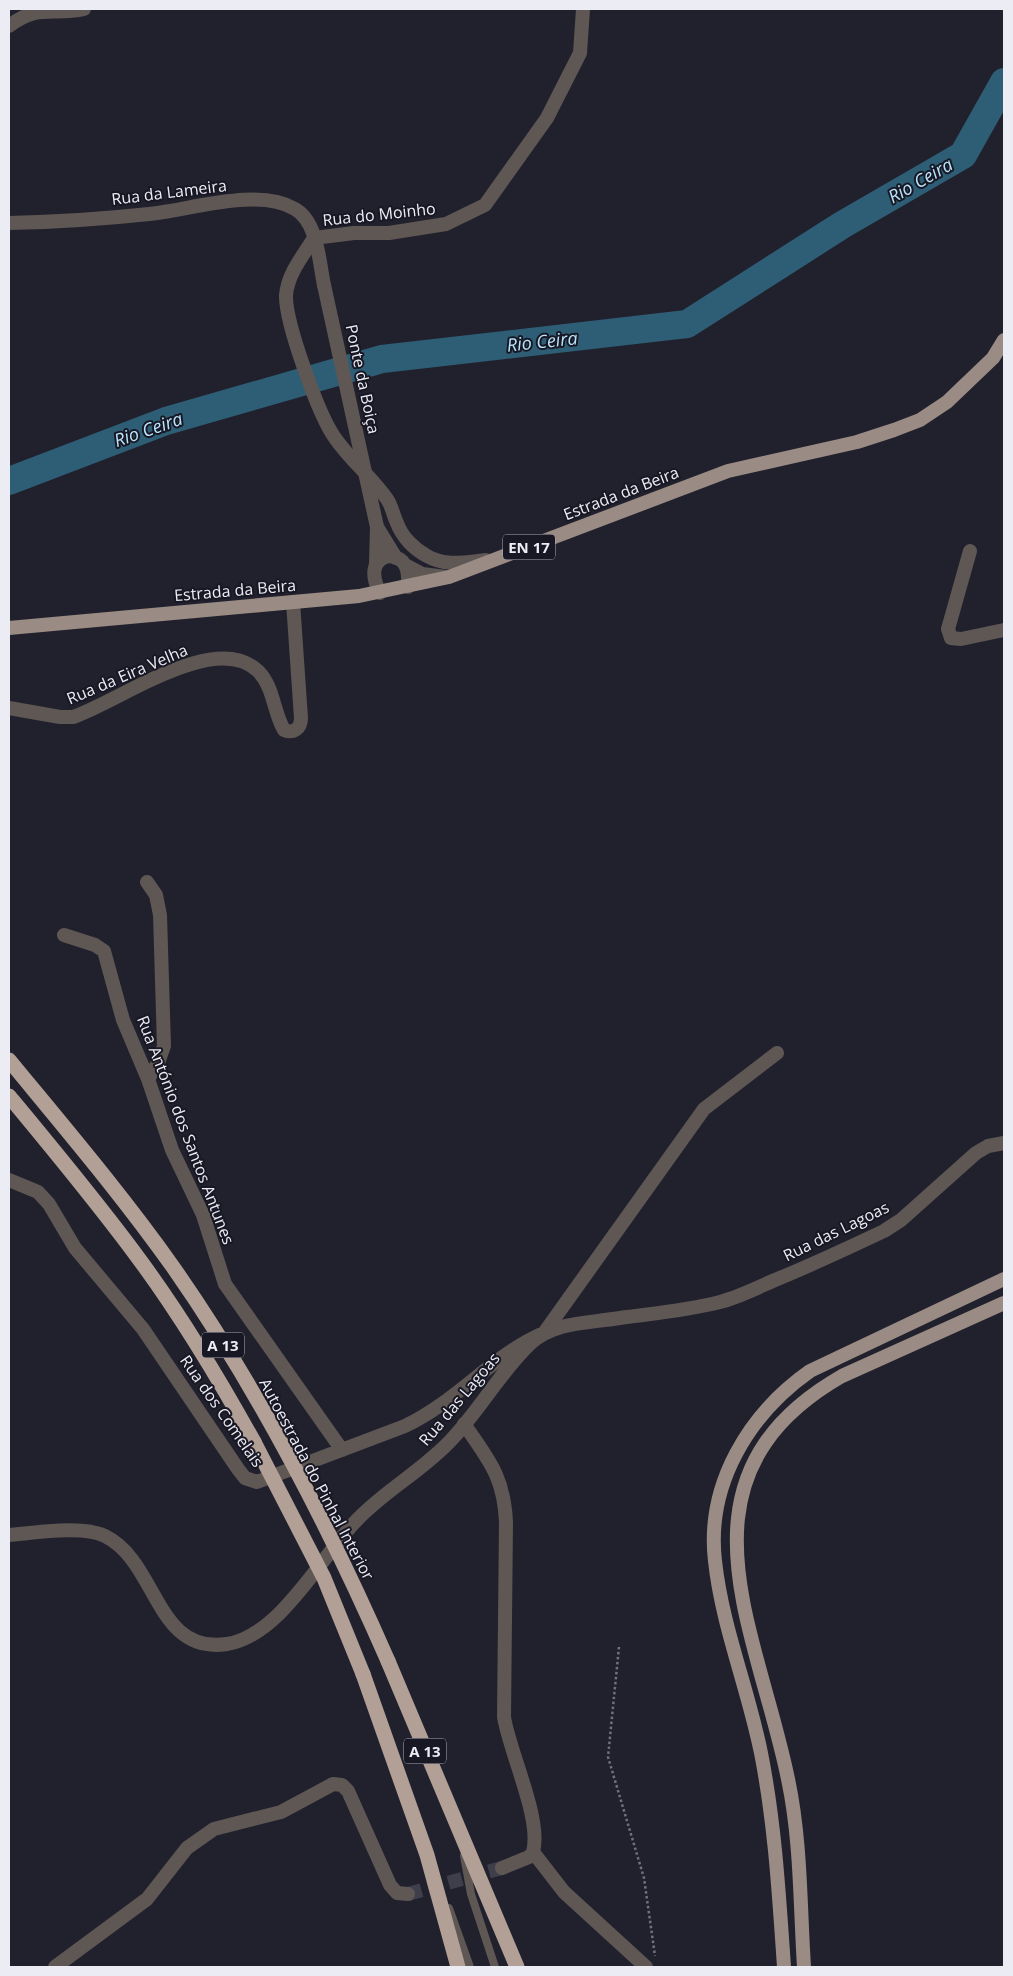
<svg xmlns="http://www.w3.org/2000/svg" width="1013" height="1976" viewBox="0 0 1013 1976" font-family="'Open Sans',sans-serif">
	<rect width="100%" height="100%" fill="#21212e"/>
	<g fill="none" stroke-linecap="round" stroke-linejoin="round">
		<!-- river -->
		<path stroke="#2e5e75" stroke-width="28" d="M 9,481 L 166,421 L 382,359 L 687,324 L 842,225 L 963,155 L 1004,82"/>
		<!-- minor-tunnel -->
		<path stroke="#3f3f4c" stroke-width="14" stroke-dasharray="14 7" stroke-linecap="butt" d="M 408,1894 L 502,1868"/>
		<!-- path -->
		<path stroke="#72727d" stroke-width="2.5" stroke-dasharray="2.5 2.5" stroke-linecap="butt" d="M 619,1647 L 608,1757 L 644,1878 L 655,1956"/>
		<!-- service -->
		<path stroke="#5e5753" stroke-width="8" d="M 464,1856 L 471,1894 L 495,1967
			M 449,1908 L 470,1967"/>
		<!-- minor -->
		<path stroke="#5e5753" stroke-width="14" d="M 9,26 C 39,3 53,16 84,9
			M 970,551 L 948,629 L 951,638 L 961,639 L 1004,630
			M 486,560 C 466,562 446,567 427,556 C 414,549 402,537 397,523 C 393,515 392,506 387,499 C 372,477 350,460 335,438 C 319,416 285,322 286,295 C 288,273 303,256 314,238 L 354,233 L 389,233 L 446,224 L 485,205 L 547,118 L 580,53 L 583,9
			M 9,708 L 60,717 L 73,717 C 118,702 215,630 258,671 C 274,687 273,711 284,730 C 294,734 301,728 301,718 L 293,602
			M 147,882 L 156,895 L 160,915 L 164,1046 L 158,1063 L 148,1079
			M 64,935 L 95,945 L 104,951 L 123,1020 L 148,1079 L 172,1150 L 203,1215 L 225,1284 L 342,1450
			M 9,1180 L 38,1192 L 49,1204 L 75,1248 L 143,1329 L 238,1469 L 245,1478 L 257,1482 L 405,1426 C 458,1401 491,1356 544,1333 L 704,1109 L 777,1053
			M 464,1424 C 489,1460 504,1477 506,1522 L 504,1717 C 510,1754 542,1819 533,1852 L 529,1857 L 502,1868
			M 533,1852 L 564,1892 L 646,1967
			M 55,1967 L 147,1899 L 187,1848 L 214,1829 L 281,1812 L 333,1784 L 342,1785 L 348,1791 L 390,1885 L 397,1893 L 408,1894"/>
		<!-- tertiary -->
		<path stroke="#5e5753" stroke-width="14" d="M 9,223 C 56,222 103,219 149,214 C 190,210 258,187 295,209 C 318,222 319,262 324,285
			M 377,527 L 396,558
			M 376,564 L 377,527
			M 405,565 L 422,574 L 446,577
			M 380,593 C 360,555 398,547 406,567 C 409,574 408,580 408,587
			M 9,1535 C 34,1533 83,1525 105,1536 C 158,1562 155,1655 227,1644 C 279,1636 320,1559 354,1523 C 383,1491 423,1471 452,1439 C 481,1408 501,1371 531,1343 C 553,1323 585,1323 613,1319 C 648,1314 685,1311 720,1302 C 739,1297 757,1288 775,1280 C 812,1265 848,1248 884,1231 L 901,1220 L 976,1153 L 988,1146 L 1004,1143"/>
		<!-- primary -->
		<path stroke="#9a8c84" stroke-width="14" d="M 9,628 L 359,596 L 449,577 L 728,471 L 857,442 L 894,430 L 920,420 L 947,402 L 993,358 L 1004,340
			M 784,1967 C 779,1895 775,1824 761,1753 C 748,1688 722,1626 715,1561 C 706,1484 749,1414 810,1371 L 1004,1279
			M 804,1967 C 800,1905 801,1840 788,1779 C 757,1627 666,1477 842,1376 L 1004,1303"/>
		<!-- motorway -->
		<path stroke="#b2a097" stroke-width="15" d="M 9,1096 C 53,1149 98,1203 139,1259 C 182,1317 219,1379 254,1442
			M 388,1661 L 517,1967
			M 363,1674 L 427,1855 L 458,1967"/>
		<!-- tertiary-bridge -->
		<path stroke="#5e5753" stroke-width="14" d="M 324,285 L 377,527"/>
		<!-- motorway-bridge -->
		<path stroke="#b2a097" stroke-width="15" d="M 9,1060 C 65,1128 122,1195 173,1267 C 259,1390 328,1524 388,1661
			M 254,1442 L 324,1578 L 363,1674"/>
	</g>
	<g text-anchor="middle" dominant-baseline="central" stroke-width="4" stroke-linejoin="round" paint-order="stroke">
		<!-- shield labels -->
		<g fill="#181724" stroke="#acacb6" stroke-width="1">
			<rect x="503" y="534.5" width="52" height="25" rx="4"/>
			<rect x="202" y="1332.5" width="42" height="25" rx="4"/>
			<rect x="404" y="1738.5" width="42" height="25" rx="4"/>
		</g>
		<g font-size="15" font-weight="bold" fill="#ececf5">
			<text x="529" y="547">EN 17</text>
			<text x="223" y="1345">A 13</text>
			<text x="425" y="1751">A 13</text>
		</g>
		<!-- street labels -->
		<g font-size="16" fill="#ececf5" stroke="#181724">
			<text transform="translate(169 192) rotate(-7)">Rua da Lameira</text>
			<text transform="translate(379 214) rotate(-6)">Rua do Moinho</text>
			<text transform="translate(363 379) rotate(78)">Ponte da Boiça</text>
			<text transform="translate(621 493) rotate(-21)">Estrada da Beira</text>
			<text transform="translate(235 590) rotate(-5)">Estrada da Beira</text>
			<text transform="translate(127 674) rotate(-23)">Rua da Eira Velha</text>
			<text transform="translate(186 1130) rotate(69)">Rua António dos Santos Antunes</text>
			<text transform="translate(836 1231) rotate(-26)">Rua das Lagoas</text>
			<text transform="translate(459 1399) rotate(-50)">Rua das Lagoas</text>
			<text transform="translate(222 1411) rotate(55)">Rua dos Comelais</text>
			<text transform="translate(317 1479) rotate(62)">Autoestrada do Pinhal Interior</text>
		</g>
		<!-- water labels -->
		<g font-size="18" font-style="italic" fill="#b8e5fc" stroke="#181724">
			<text transform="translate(920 180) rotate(-30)">Rio Ceira</text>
			<text transform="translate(542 341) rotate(-6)">Rio Ceira</text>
			<text transform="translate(148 429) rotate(-19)">Rio Ceira</text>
		</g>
	</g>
	<!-- border -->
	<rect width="1013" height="1976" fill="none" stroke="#ececf5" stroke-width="20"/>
</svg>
